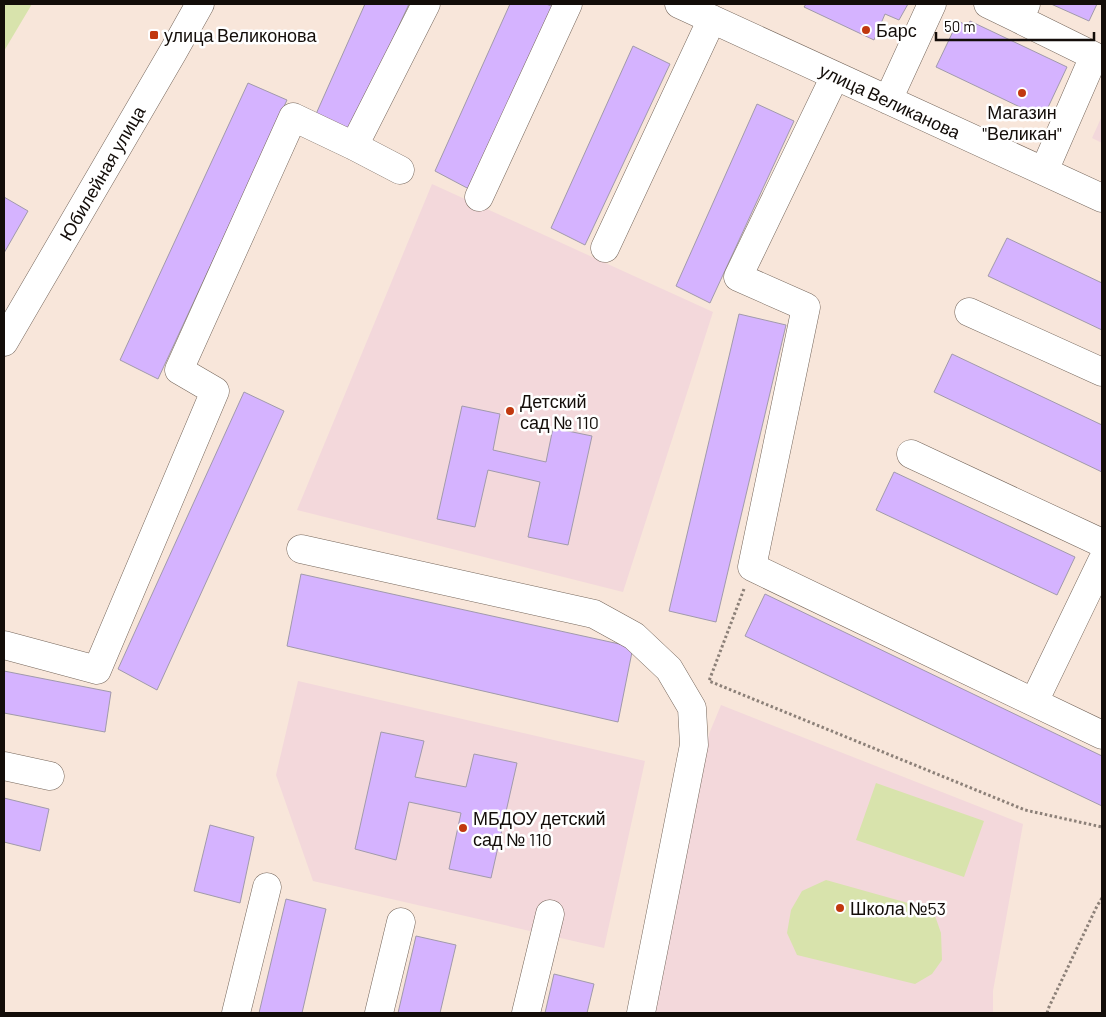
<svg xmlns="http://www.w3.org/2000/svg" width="1106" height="1017" viewBox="0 0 1106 1017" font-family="Barlow,sans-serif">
	<rect width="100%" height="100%" fill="#f8e6da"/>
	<!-- education -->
	<path fill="#f3d8db" d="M 1102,116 L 1102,143 L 1092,138 Z
		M 432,184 L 713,312 L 623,592 L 297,510 Z
		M 298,681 L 645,761 L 604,948 L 313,881 L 276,775 Z
		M 721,705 L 1023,824 L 993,991 L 993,1013 L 651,1013 L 709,734 Z"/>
	<!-- green -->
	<path fill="#d8e3ac" d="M 4,4 L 32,4 L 4,51 Z
		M 876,783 L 984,821 L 964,877 L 856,840 Z
		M 826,880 L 933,910 L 941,933 L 942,960 L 932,974 L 915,984 L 797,955 L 787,933 L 791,910 L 802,891 Z"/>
	<!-- building -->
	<path fill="#d5b3ff" stroke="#a19aab" d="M 365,4 L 409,4 L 350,131 L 316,114 Z
		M 510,4 L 546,4 L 554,7 L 469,189 L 435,171 Z
		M 806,4 L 908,4 L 899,20 L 885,14 L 874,40 L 804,7 Z
		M 1051,4 L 1097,4 L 1089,21 Z
		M 958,21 L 968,26 L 970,21 L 1067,67 L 1043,118 L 936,67 Z
		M 633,46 L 670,64 L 585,245 L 551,228 Z
		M 248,83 L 287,100 L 158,379 L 120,360 Z
		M 757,104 L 794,121 L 710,303 L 676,286 Z
		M 4,197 L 28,211 L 4,253 Z
		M 1007,238 L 1102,283 L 1102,330 L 988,276 Z
		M 739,314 L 786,325 L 716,622 L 669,611 Z
		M 952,354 L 1102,425 L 1102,472 L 934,392 Z
		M 244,392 L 284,411 L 157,690 L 118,669 Z
		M 462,406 L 500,414 L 493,450 L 546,462 L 553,428 L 592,436 L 568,545 L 528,537 L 540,482 L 488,470 L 475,527 L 437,519 Z
		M 894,472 L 1075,557 L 1057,595 L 876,510 Z
		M 301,574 L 633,647 L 618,722 L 287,646 Z
		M 765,594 L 1102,756 L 1102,806 L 745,636 Z
		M 4,671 L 111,692 L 105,732 L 4,713 Z
		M 381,732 L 424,741 L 415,777 L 466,787 L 474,754 L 517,763 L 491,878 L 449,869 L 461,813 L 409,802 L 396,860 L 355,849 Z
		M 4,798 L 49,809 L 40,851 L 4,842 Z
		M 210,825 L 254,837 L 240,903 L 194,891 Z
		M 286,899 L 326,909 L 302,1013 L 259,1013 Z
		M 416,936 L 456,945 L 440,1013 L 398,1013 Z
		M 554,974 L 594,984 L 587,1013 L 545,1013 Z"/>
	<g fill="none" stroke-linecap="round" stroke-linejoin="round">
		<!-- minor casing -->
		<g stroke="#76675c" stroke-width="29">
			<path id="minor" d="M 679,4 L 1102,198
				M 988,4 L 1019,19
				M 1026,4 L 1019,19 L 1094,56 L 1044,171
				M 835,76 L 738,277 L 806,307 L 752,567 L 1102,735
				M 888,100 L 932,4
				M 354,146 L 426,4
				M 479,197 L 568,4
				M 605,248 L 712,19
				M 969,312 L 1102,372
				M 4,342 L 173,52 L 200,4
				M 911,454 L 1102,543
				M 301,549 L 594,614 L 634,636 L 669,669 L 692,708 L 694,745 L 641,1013
				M 4,645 L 97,670 L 215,391 L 179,370 L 293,117 L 354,146 L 400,170
				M 1034,702 L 1102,561
				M 4,766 L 50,776
				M 236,1013 L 267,887
				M 379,1013 L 401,922
				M 526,1013 L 550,914"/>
		</g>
		<!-- path -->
		<path stroke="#8c8078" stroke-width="3" stroke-dasharray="2.5 2.5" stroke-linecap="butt" d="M 744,589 L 709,681 L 1025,810 L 1102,827
			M 1047,1013 L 1049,1007 L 1097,906 L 1102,898"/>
		<!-- minor -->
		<use href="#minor" stroke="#fff" stroke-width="28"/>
	</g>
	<!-- markers -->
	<g fill="#c1380f" stroke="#fff" stroke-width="2">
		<circle cx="866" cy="30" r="5"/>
		<rect x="149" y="30" width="10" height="10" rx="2.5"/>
		<circle cx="1022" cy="93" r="5"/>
		<circle cx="510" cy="411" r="5"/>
		<circle cx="463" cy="828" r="5"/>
		<circle cx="840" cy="908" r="5"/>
	</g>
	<g text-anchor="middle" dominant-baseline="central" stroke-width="5" stroke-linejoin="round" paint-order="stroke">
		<!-- poi labels -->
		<g font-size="18" fill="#130d09" stroke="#fff" text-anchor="start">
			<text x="876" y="30">Барс</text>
			<text x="164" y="35">улица Великонова</text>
			<text x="1022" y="112" text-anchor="middle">Магазин<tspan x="1022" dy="21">"Великан"</tspan></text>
			<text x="520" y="401">Детский<tspan x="520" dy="21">сад № 110</tspan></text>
			<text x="473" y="818">МБДОУ детский<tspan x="473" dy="21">сад № 110</tspan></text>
			<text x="850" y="908">Школа №53</text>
		</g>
		<!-- street labels -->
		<g font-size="18" fill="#130d09" stroke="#fff">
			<text transform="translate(890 101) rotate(25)">улица Великанова</text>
			<text transform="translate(102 173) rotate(-60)">Юбилейная улица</text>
		</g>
	</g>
	<!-- border -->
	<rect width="1106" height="1017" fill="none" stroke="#130d09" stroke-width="10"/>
	<!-- scale -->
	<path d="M936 32v8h158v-8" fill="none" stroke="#130d09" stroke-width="2.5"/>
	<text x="944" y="32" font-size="15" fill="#130d09" stroke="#ffffff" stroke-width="4" paint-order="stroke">50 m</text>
</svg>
